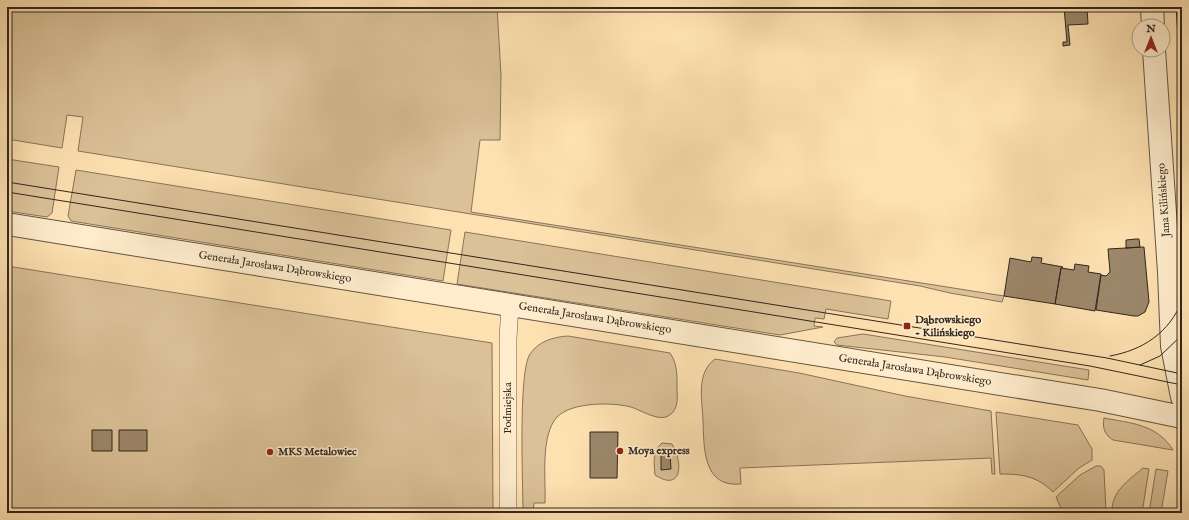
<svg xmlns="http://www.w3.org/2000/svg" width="1189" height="520" viewBox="0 0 1189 520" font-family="'IM FELL English',serif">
	<rect width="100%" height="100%" fill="#fee1b1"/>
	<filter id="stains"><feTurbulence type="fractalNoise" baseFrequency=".005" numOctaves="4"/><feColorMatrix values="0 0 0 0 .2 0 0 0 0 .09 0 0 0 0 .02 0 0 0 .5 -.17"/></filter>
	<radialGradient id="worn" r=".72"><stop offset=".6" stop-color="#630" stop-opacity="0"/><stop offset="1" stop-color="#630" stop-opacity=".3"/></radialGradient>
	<!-- green -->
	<path fill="#dbc198" stroke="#86745b" d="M 7,7 L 497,7 L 501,75 L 500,140 L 480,140 L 471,212 L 1004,296 L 1002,302 L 950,293 L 920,286 L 78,151 L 83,117 L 67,115 L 62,148 L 7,139 Z
		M 7,159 L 59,167 L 52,213 L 47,217 L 7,211 Z
		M 76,170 L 451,230 L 443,281 L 71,221 L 68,216 Z
		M 465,232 L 891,301 L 888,319 L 826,309 L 824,319 L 815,318 L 814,326 L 823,327 L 780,335 L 457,284 Z
		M 7,266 L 492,343 L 493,513 L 7,513 Z
		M 863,334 L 1089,370 L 1088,380 L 945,357 L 837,345 L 834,342 L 837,338 Z
		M 568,336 L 670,353 C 678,364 677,378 677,391 C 678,401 677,413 666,417 C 656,420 640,410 631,407 C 611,402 572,402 557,417 C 540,436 546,479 545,503 L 534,503 L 533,513 L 523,513 C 523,485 518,372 530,354 C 539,341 553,337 568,336 Z
		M 715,359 L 799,373 L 905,396 L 991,411 L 995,474 L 992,474 L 991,458 L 740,468 L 741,484 C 702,488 704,446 703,420 C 702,399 696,373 715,359 Z
		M 996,412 L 1078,425 L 1092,449 L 1092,460 L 1079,468 L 1053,492 C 1037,476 1022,474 1000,474 Z
		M 1104,418 C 1130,423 1157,424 1173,450 L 1113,440 C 1105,435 1102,428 1104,418 Z
		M 662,443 L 672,444 C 683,461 683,493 655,475 C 654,463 652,451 662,443 Z
		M 1096,466 L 1101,466 L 1104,470 L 1106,513 L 1063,513 L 1056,497 L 1080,475 Z
		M 1143,468 L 1149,469 L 1142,513 L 1112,513 C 1111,491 1128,481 1143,468 Z
		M 1156,469 L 1168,471 L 1161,513 L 1149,513 Z"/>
	<!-- building -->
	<path fill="#9c876a" stroke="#31261e" d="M 1064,7 L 1087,7 L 1088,24 L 1068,25 L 1070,45 L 1063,46 L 1063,42 L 1067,42 Z
		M 1136,239 L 1139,239 L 1140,247 L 1126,248 L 1126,240 Z
		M 1144,247 L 1149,302 L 1145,312 L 1138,316 L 1134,316 L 1096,310 L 1101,275 L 1106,276 L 1110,272 L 1108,249 Z
		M 1032,257 L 1042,258 L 1041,263 L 1063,267 L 1061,268 L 1055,304 L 1004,296 L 1010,258 L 1031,262 Z
		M 1075,264 L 1089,266 L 1088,272 L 1101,274 L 1095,311 L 1055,304 L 1061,268 L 1074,270 Z
		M 92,430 L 112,430 L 112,451 L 92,451 Z
		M 119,430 L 147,430 L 147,451 L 119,451 Z
		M 590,432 L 618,432 L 617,478 L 590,478 Z
		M 670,453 L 671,469 L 661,470 L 661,454 Z"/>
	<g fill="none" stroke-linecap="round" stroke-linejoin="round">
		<!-- minor casing -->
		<g stroke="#645543" stroke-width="18">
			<path id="minor" d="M 508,513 L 508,339 L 510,304"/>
		</g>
		<!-- tertiary casing -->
		<g stroke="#645543" stroke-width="24">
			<path id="tertiary" d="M 1152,7 L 1153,26
				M 1154,50 L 1169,272 L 1172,346 L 1182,397
				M 7,224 L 1100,400 L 1182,417"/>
		</g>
		<!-- minor -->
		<use href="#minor" stroke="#feeccc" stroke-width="17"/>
		<!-- tertiary -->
		<use href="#tertiary" stroke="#feeccc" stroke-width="22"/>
		<!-- tram -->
		<path stroke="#31261e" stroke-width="1" d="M 1176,7 L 1182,91
			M 7,182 L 1107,358 L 1182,374
			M 7,192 L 1090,366 L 1182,385
			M 1110,356 C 1143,350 1169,333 1182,301
			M 1140,365 L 1160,356 L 1182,335
			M 1177,513 L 1182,482"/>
	</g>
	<!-- markers -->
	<g fill="#8f2418" stroke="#feeccc" stroke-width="1.5">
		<rect x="903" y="322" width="8" height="8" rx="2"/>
		<circle cx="620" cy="451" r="4"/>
		<circle cx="270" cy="452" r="4"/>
	</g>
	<g text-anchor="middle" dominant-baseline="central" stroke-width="3" stroke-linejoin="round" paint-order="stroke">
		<!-- street labels -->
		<g font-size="11" fill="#31261e" stroke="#feeccc">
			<text transform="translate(1164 200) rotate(-94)">Jana Kilińskiego</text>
			<text transform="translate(275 267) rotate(9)">Generała Jarosława Dąbrowskiego</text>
			<text transform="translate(595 318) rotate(9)">Generała Jarosława Dąbrowskiego</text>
			<text transform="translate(915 370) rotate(9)">Generała Jarosława Dąbrowskiego</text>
			<text transform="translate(508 408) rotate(-90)">Podmiejska</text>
		</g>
		<!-- poi labels -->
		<g font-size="11" font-weight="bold" fill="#31261e" stroke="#feeccc" text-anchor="start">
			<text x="915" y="320">Dąbrowskiego<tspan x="915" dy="13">- Kilińskiego</tspan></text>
			<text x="628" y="451">Moya express</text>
			<text x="278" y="452">MKS Metalowiec</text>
		</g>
	</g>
	<!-- margin -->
	<rect width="1189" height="520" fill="none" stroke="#fee1b1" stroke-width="24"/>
	<rect x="8" y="8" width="1173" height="504" fill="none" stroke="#31261e" stroke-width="2"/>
	<rect x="12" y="12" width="1165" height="496" fill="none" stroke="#31261e"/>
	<!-- north arrow -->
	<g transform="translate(1151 38)"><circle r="19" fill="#feeccc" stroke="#ac9d86"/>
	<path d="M0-3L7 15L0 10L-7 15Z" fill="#8f2418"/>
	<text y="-6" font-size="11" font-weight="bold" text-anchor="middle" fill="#31261e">N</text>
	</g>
	<rect width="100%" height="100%" filter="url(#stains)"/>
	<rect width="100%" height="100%" fill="url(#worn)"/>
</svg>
